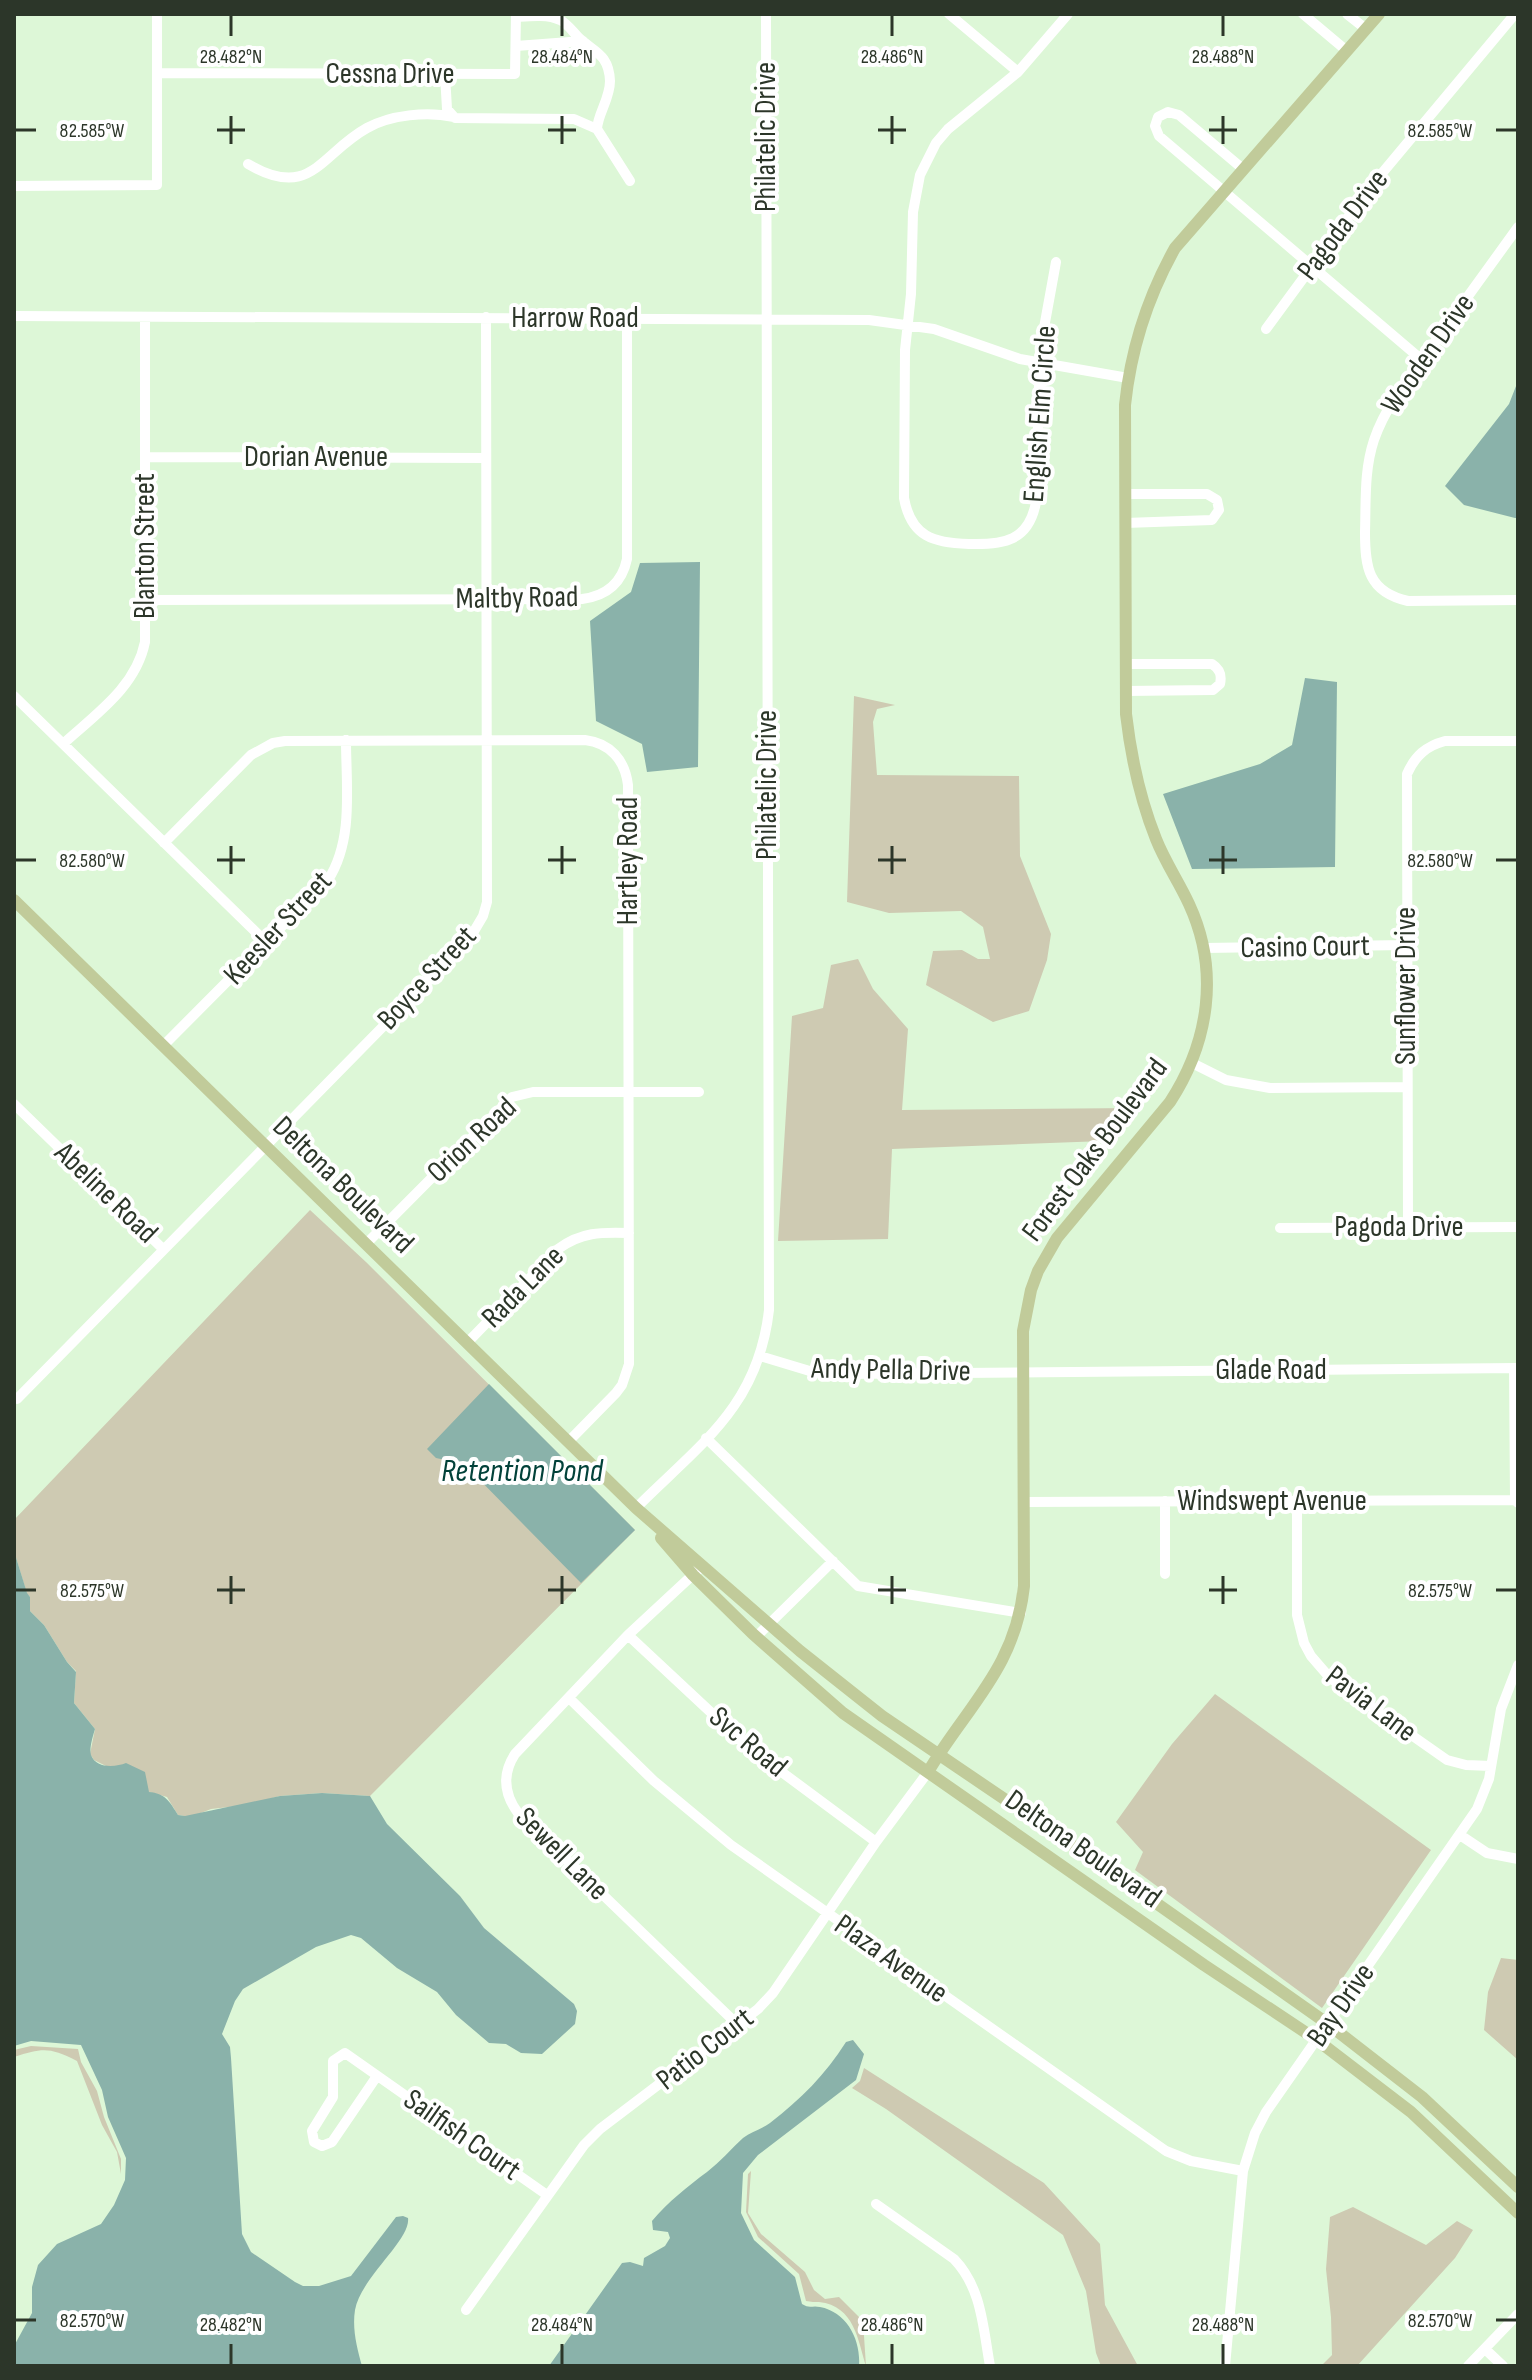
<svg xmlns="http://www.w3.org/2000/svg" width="1532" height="2380" viewBox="0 0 1532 2380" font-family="'Sofia Sans Condensed',sans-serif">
	<rect width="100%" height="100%" fill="#ddf7d7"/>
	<!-- green -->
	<path fill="#cecab2" d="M 854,696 L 895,705 L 877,709 L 873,722 L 877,775 L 1019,776 L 1020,856 L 1051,934 L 1047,960 L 1029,1011 L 993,1022 L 926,985 L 933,951 L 962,950 L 978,959 L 990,959 L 983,927 L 961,911 L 889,913 L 847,902 Z
		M 858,959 L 873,989 L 908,1029 L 902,1110 L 1135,1108 L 1104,1141 L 892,1149 L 888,1239 L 778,1241 L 792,1016 L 823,1008 L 831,965 Z
		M 310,1210 L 366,1262 L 635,1530 L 370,1796 L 322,1793 L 280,1796 L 247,1805 L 211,1809 L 191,1817 L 178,1815 L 167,1797 L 149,1792 L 117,1767 L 106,1766 L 94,1760 L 90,1754 L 95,1729 L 74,1703 L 76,1671 L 67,1662 L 44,1625 L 30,1611 L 30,1597 L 27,1594 L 14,1551 L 14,1520 Z
		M 1215,1694 L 1431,1850 L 1322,2008 L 1135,1870 L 1143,1852 L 1116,1822 L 1172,1744 Z
		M 1501,1958 L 1518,1960 L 1518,2060 L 1484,2030 L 1488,1992 Z
		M 31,2046 L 78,2049 L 81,2062 L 97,2091 L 104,2117 L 121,2159 L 121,2174 L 117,2152 L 102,2125 L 77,2061 C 49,2047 43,2048 14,2057 L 14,2050 Z
		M 864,2068 L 1044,2183 L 1100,2244 L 1105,2305 L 1138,2366 L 1101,2366 L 1096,2353 L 1086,2291 L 1063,2235 L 886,2109 L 852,2088 L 860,2081 Z
		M 751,2171 L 748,2213 L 761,2234 L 805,2272 L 814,2290 L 825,2299 L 839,2297 L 863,2321 L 866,2366 C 858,2341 855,2306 819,2302 C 815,2302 811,2302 806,2301 L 799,2274 L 758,2237 L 746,2212 L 748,2174 Z
		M 1353,2207 L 1426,2245 L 1457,2221 L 1473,2230 L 1455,2258 L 1357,2366 L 1321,2366 L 1332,2355 L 1331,2317 L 1326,2269 L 1330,2217 Z"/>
	<!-- water -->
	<path fill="#8ab2aa" d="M 1518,381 L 1518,518 L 1515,518 L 1464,505 L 1445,486 L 1509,404 Z
		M 700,562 L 698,767 L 647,772 L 642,744 L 596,721 L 590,621 L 631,592 L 640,563 Z
		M 1305,678 L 1337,682 L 1335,867 L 1192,869 L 1163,794 L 1260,764 L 1292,745 Z
		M 489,1384 L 635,1530 L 581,1583 L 464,1464 L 436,1458 L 427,1449 Z
		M 14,1551 L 27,1593 L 30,1597 L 30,1611 L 44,1625 L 67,1662 L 76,1672 L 74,1703 L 95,1729 C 93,1736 89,1748 91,1755 C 96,1769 116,1767 126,1763 L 145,1772 L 149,1792 C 165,1793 170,1802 178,1815 L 185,1816 L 280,1796 L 322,1793 L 370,1796 L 387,1824 L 460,1896 L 484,1928 L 574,2004 L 577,2011 L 575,2024 L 542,2054 L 521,2053 L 506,2044 L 489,2043 L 456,2015 L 437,1992 L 397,1968 L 361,1938 L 351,1935 L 316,1947 L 243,1989 L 235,2001 L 222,2034 L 230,2047 L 231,2058 L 242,2234 L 251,2252 L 295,2282 L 303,2286 L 319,2286 L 351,2276 L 396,2217 L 403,2216 L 408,2218 C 411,2240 361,2277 355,2310 C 352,2329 357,2348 362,2366 L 14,2366 L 14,2346 L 32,2313 L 32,2287 L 38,2265 L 57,2244 L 101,2224 L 114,2205 L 125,2180 L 126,2158 L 108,2117 L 102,2090 L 81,2045 L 31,2041 L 14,2046 Z
		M 853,2040 L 864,2054 L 856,2080 L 758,2155 L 743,2173 L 741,2213 L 754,2240 L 795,2277 L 802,2304 C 810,2309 812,2305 820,2307 C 847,2312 861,2340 859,2366 L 549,2366 L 622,2263 L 630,2262 L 643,2266 L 644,2258 L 665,2246 L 670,2238 L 668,2232 L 653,2230 L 652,2221 C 668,2202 688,2186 707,2172 C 720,2162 731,2149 743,2138 C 751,2132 762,2129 770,2123 C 801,2099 825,2075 846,2042 Z"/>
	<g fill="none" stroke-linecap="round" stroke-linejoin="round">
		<!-- minor -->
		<path stroke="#fff" stroke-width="10" d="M 949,14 L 1018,72
			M 1303,14 L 1347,51
			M 1347,14 L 1366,29
			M 516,17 C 530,16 548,14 560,20 C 567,23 573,32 579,38 C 594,52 609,54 610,81 C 610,99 598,113 597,129 L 630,181
			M 516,46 L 583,41
			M 157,73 L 515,74 L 516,14
			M 445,74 L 447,109 L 455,118 L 574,119 L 597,129
			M 248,164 C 311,201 320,154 367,128 C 390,115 428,111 453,117
			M 1243,169 L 1179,115 L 1168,112 L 1158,117 L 1155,126 L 1159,136 L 1422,360
			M 14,186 L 157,185 L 157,14
			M 1518,227 C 1489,267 1460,307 1432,346 C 1410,376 1386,405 1374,440 C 1364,470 1366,501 1365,532 C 1365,567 1368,592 1408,601 L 1518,600
			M 1056,262 L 1040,350 L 1036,502 C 1029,541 1004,545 969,544 C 934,543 911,537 904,498 L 905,350 L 911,294 L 913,212 L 920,175 L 936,143 L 948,129 L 1018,72 L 1068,14
			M 14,316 L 869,320 L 934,329 L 1020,359 L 1128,378
			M 1266,329 L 1368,190 L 1515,14
			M 145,457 L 486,458
			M 1125,494 L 1207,494 L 1217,500 L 1219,510 L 1212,520 L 1125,523
			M 145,600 L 582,599 C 606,596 622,583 627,559 L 627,317
			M 1125,664 L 1212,664 C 1220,669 1222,675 1220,684 L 1213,690 L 1125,691
			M 14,696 L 267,943
			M 63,744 C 96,714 136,687 145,642 L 145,317
			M 164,843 L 251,755 L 273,743 L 285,741 L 585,740 C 610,743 625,760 628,785 L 629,1364 L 622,1385 L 616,1393 L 568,1442
			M 1204,948 L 1406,945
			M 163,1046 L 328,880 C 354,840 346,786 346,740
			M 1192,1063 L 1226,1080 L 1270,1088 L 1407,1087
			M 14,1104 L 163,1249
			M 1408,1227 L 1407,774 C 1415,756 1426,746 1445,741 L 1518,741
			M 1280,1228 L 1518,1227
			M 366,1244 L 512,1097 L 533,1092 L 699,1092
			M 467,1343 L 558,1249 C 581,1232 601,1232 629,1233
			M 760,1356 L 813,1372 L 842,1374 L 1518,1368
			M 1514,1368 L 1515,1500
			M 17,1399 L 470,938 L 483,916 L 487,902 L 486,317
			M 706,1438 L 858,1586 L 1021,1613
			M 1165,1501 L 1165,1574
			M 1297,1501 L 1297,1615 L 1304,1643 L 1311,1656 L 1330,1678 L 1447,1760 L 1466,1765 L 1491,1766
			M 1024,1502 L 1515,1500 L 1518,1503
			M 636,1508 C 700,1444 758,1407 769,1310 L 766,14
			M 698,1570 L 628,1635 L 515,1754 C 502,1774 504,1794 518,1813 L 739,2026
			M 628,1635 L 748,1747 L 876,1842
			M 756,1637 L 833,1561
			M 569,1698 L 654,1781 L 731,1845 L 1166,2151 L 1191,2161 L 1243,2171
			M 1460,1835 L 1487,1853 L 1518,1859
			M 377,2076 L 332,2142 L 322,2146 L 314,2142 L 312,2131 L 333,2097 L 333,2061 L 345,2053 L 547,2195
			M 876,2204 L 954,2259 C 982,2288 983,2328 990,2366
			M 466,2310 L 584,2145 L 600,2129 L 758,2009 L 773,1993 L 876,1842 L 928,1772
			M 1485,2349 L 1503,2366
			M 1225,2366 L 1243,2171 L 1255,2133 L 1266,2112 L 1477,1809 L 1489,1779 L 1501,1709 L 1518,1665
			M 1468,2366 L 1518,2314"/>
		<!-- major -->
		<path stroke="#c1cb9a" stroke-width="12" d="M 14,900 L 636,1508 L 800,1651 L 882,1716 L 1112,1872 L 1328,2024 L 1422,2097 L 1518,2187
			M 661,1538 L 693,1575 L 753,1634 L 843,1713 L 1204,1965 L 1317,2040 L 1411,2112 L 1518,2213
			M 928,1772 C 967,1706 1015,1669 1024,1586 L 1023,1331 L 1031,1290 L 1038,1271 L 1057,1238 L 1170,1102 C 1209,1042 1220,971 1189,904 C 1179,882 1165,862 1156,839 C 1140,799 1131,757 1126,714 L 1125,405 C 1131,348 1147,298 1175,248 L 1379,14"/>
	</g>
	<!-- ticks -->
	<path fill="none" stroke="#2c3629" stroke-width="3" d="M 231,16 L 231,36M 562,16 L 562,36M 892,16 L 892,36M 1223,16 L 1223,36M 231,116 L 231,144M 562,116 L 562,144M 892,116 L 892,144M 1223,116 L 1223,144M 16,130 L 36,130M 217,130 L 245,130M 548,130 L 576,130M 878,130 L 906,130M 1209,130 L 1237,130M 1496,130 L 1516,130M 231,846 L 231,874M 562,846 L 562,874M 892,846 L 892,874M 1223,846 L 1223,874M 16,860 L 36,860M 217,860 L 245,860M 548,860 L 576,860M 878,860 L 906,860M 1209,860 L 1237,860M 1496,860 L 1516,860M 231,1576 L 231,1604M 562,1576 L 562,1604M 892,1576 L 892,1604M 1223,1576 L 1223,1604M 16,1590 L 36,1590M 217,1590 L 245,1590M 548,1590 L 576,1590M 878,1590 L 906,1590M 1209,1590 L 1237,1590M 1496,1590 L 1516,1590M 16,2320 L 36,2320M 1496,2320 L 1516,2320M 231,2344 L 231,2364M 562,2344 L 562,2364M 892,2344 L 892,2364M 1223,2344 L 1223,2364"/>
	<g text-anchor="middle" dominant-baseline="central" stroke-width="8" stroke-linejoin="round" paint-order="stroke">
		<!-- street labels -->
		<g font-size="30" fill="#2c3629" stroke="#fff">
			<text x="390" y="74">Cessna Drive</text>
			<text transform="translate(766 137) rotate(-90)">Philatelic Drive</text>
			<text transform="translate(1343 225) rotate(-53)">Pagoda Drive</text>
			<text x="575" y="318">Harrow Road</text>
			<text transform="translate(1428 354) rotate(-55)">Wooden Drive</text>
			<text transform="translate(1040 414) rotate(-86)">English Elm Circle</text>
			<text x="316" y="457">Dorian Avenue</text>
			<text transform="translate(145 546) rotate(-90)">Blanton Street</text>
			<text transform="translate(517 598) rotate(-1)">Maltby Road</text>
			<text transform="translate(767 785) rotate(-90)">Philatelic Drive</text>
			<text transform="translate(628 861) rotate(-90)">Hartley Road</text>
			<text transform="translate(278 928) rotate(-47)">Keesler Street</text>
			<text transform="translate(1305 947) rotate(-1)">Casino Court</text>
			<text transform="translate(427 978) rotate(-47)">Boyce Street</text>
			<text transform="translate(1406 986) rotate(-90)">Sunflower Drive</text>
			<text transform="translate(472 1140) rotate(-43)">Orion Road</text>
			<text transform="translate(1095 1150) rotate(-53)">Forest Oaks Boulevard</text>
			<text transform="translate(343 1185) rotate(44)">Deltona Boulevard</text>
			<text transform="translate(106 1193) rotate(44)">Abeline Road</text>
			<text x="1399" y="1227">Pagoda Drive</text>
			<text transform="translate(523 1287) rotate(-45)">Rada Lane</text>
			<text transform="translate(891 1370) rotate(1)">Andy Pella Drive</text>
			<text x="1271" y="1370">Glade Road</text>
			<text x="1272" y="1501">Windswept Avenue</text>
			<text transform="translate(1371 1704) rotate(37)">Pavia Lane</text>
			<text transform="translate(748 1742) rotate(40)">Svc Road</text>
			<text transform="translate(1083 1849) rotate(35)">Deltona Boulevard</text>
			<text transform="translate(562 1854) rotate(45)">Sewell Lane</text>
			<text transform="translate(891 1959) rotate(35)">Plaza Avenue</text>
			<text transform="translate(1341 2005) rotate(-55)">Bay Drive</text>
			<text transform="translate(705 2049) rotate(-38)">Patio Court</text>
			<text transform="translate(462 2135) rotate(35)">Sailfish Court</text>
		</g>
		<!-- water labels -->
		<g font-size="32" font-style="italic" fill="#02423a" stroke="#fff">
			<text x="522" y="1471">Retention Pond</text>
		</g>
	</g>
	<g font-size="20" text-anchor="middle" fill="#2c3629" stroke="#fff" stroke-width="8" stroke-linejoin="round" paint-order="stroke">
		<text x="231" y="63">28.482°N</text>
		<text x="562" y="63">28.484°N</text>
		<text x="892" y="63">28.486°N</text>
		<text x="1223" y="63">28.488°N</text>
		<text x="92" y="137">82.585°W</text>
		<text x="1440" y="137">82.585°W</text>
		<text x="1440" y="867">82.580°W</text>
		<text x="92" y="867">82.580°W</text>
		<text x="92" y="1597">82.575°W</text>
		<text x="1440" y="1597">82.575°W</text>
		<text x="92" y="2327">82.570°W</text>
		<text x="1440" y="2327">82.570°W</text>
		<text x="231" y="2331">28.482°N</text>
		<text x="562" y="2331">28.484°N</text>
		<text x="892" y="2331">28.486°N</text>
		<text x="1223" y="2331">28.488°N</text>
	</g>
	<!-- border -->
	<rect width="1532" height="2380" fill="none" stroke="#2c3629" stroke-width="32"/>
</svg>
